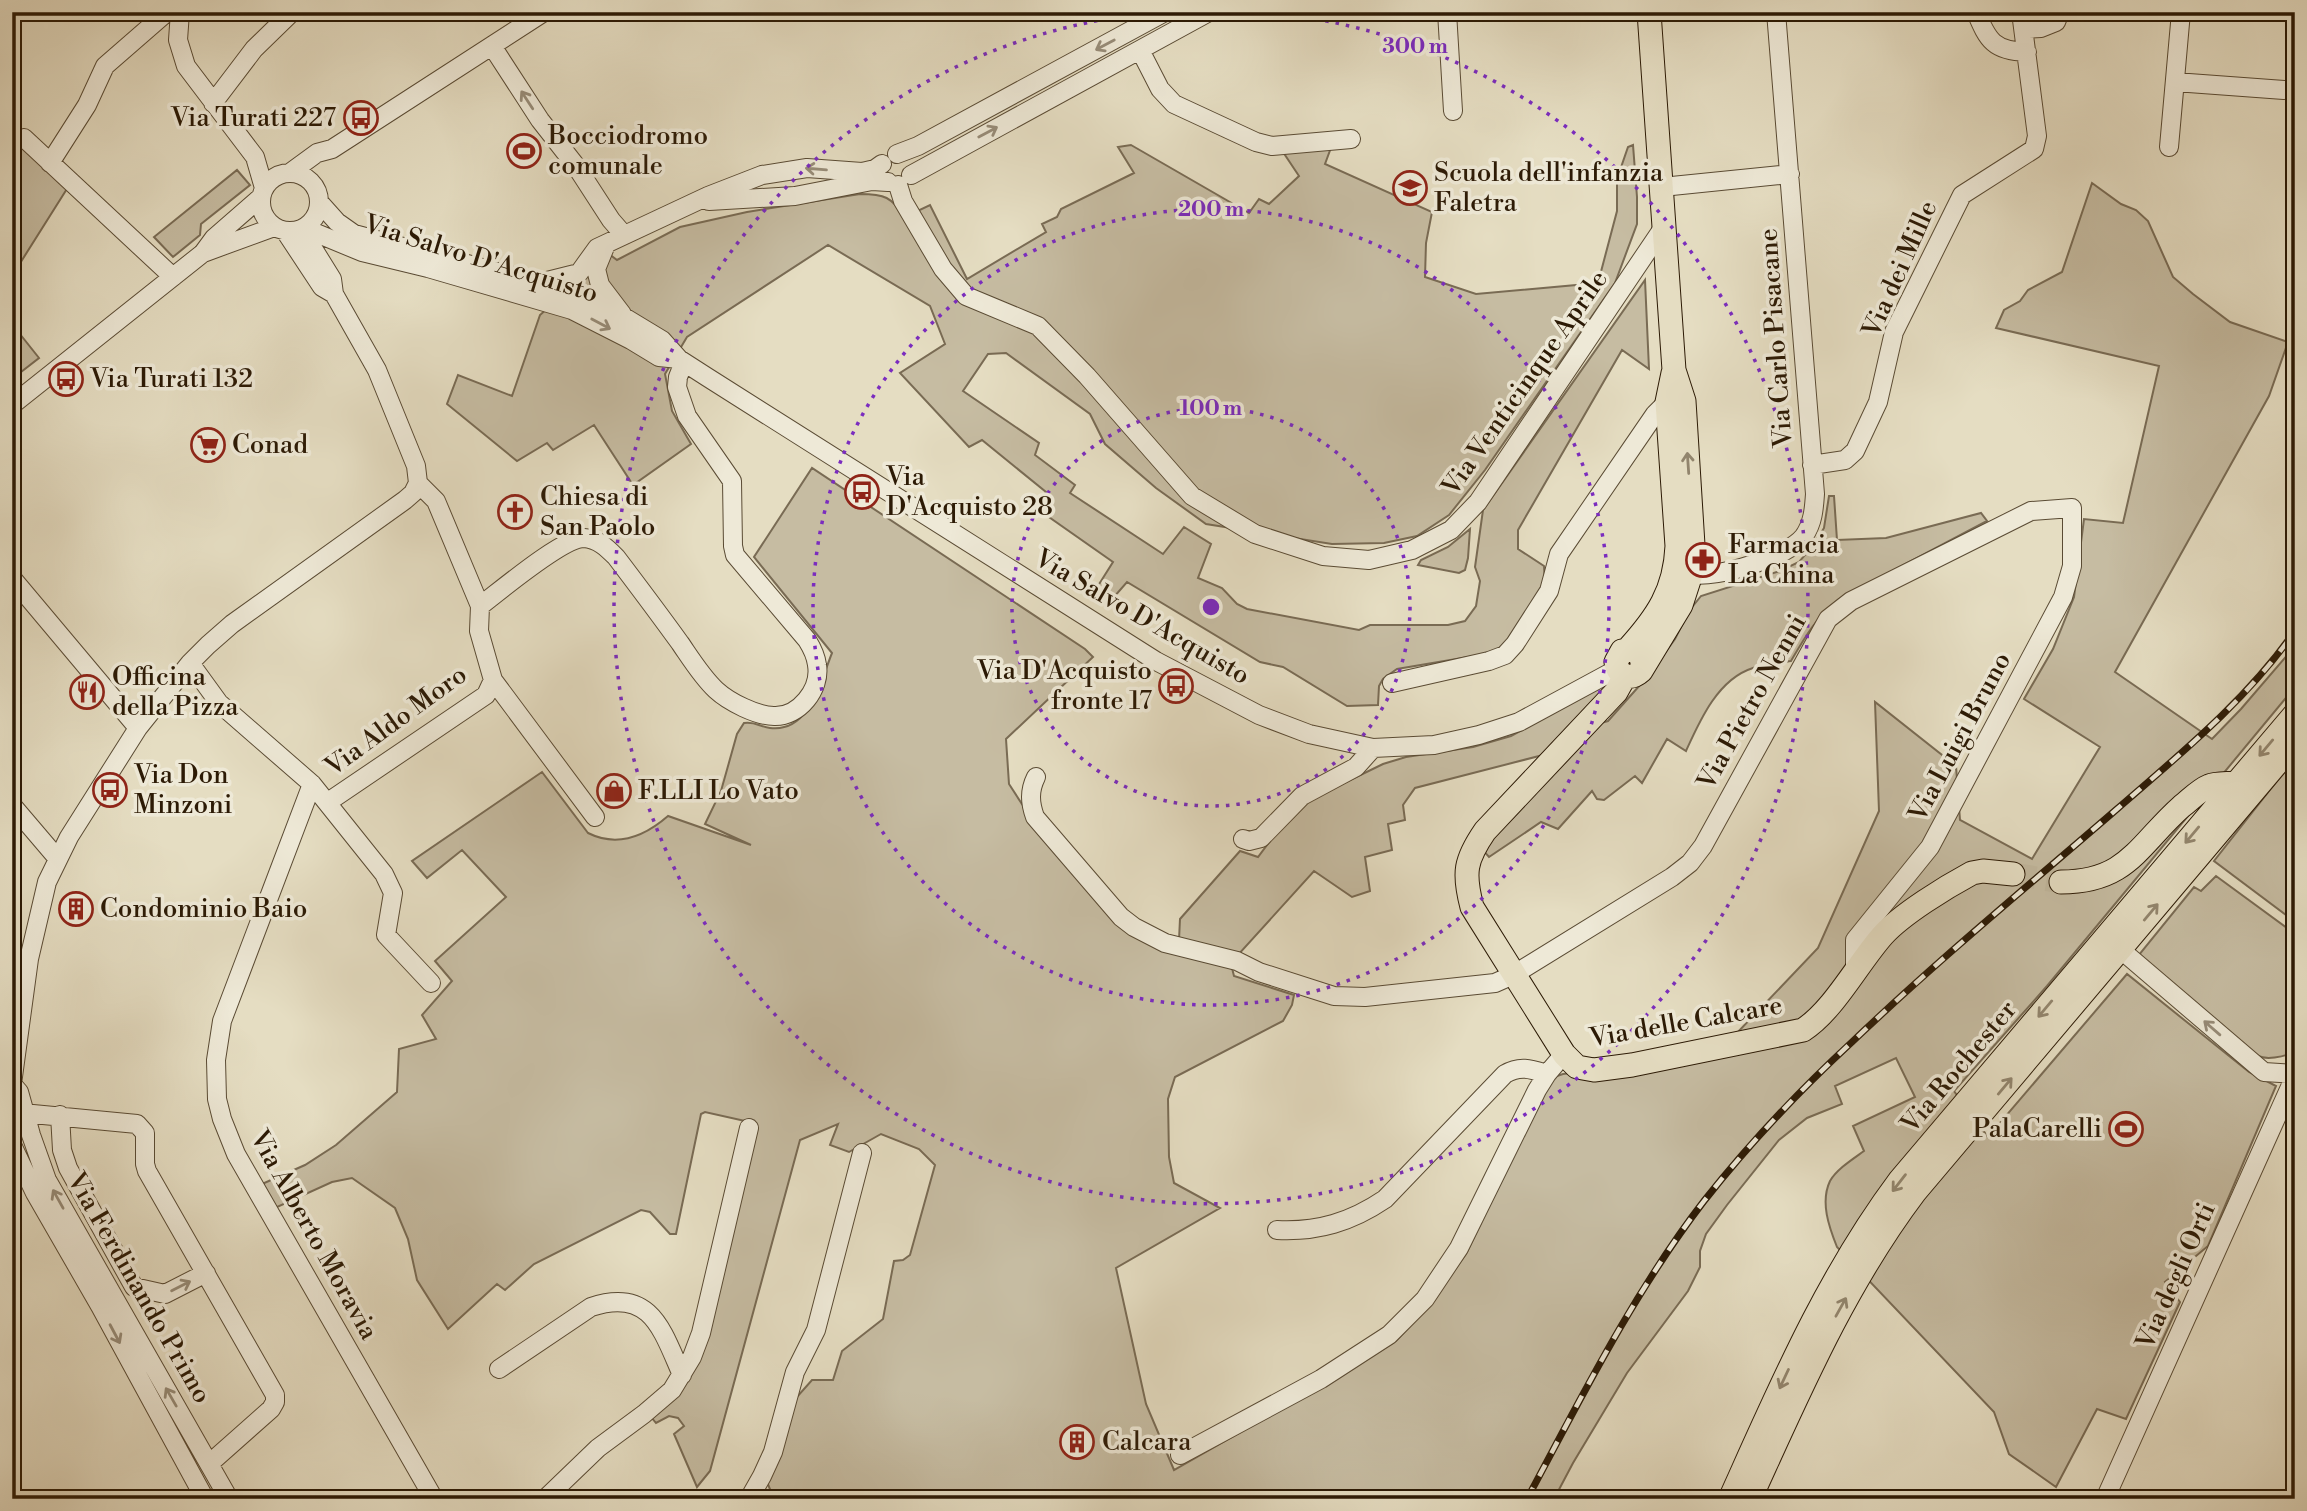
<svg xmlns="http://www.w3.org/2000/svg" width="2307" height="1511" viewBox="0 0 2307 1511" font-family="'Libre Bodoni',serif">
	<rect width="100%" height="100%" fill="#e5ddc2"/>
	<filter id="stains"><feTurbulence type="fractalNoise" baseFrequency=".00286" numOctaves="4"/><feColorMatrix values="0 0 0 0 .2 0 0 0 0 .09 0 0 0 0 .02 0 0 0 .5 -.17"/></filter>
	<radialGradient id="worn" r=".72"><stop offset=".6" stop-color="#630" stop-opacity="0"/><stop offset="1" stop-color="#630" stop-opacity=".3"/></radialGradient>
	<!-- green -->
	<path fill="#c6bca2" stroke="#796b54" stroke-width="2" d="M 12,134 L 70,184 L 12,276 Z
		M 1131,145 L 1249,213 L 1259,199 L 1269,204 L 1299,176 L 1283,152 L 1332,145 L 1325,164 L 1432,212 L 1426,243 L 1425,277 L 1476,294 L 1598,283 L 1617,211 L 1617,179 L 1628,147 L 1633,145 L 1637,197 L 1637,224 L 1615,283 L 1485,470 L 1449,515 L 1417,536 L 1384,543 L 1332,544 L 1206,524 L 1156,488 L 1105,444 L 1090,414 L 1006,353 L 988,354 L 963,391 L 1039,443 L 1035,455 L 1075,485 L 1070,493 L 1163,554 L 1184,527 L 1211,544 L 1198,578 L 1222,588 L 1237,604 L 1247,609 L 1359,630 L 1370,625 L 1448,625 L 1465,621 L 1476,606 L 1480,581 L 1475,567 L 1483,510 L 1645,280 L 1649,369 L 1622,350 L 1518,530 L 1518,549 L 1544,566 L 1545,584 L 1505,644 L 1492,653 L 1397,669 L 1383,679 L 1379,686 L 1378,705 L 1347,706 L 1283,667 L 1260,662 L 1127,582 L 1114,597 L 1096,589 L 1113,562 L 1036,508 L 1046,492 L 982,440 L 969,447 L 900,373 L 945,344 L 930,306 L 828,245 L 687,337 L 665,374 L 672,411 L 691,444 L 633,485 L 594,425 L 553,450 L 547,443 L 517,461 L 447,404 L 458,375 L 512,396 L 540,315 L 609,254 L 617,260 L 680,227 L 747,212 L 860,194 C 885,194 891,197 905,217 L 930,205 L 967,279 L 1046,232 L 1042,224 L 1057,217 L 1061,209 L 1134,173 L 1118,147 Z
		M 237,170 L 250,185 L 201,224 L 200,235 L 173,257 L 154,237 Z
		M 2092,183 L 2121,204 L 2136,210 L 2148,221 L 2173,277 L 2193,294 L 2230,322 L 2288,342 L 2269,396 L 2115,672 L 2212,739 L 2241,709 L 2295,646 L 2295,687 L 2047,986 L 1954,1091 L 1988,1137 L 2127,974 L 2249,1072 L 2276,1086 L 2208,1246 L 2165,1282 L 2180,1302 L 2126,1419 L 2097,1409 L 2056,1487 L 2009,1454 L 1994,1412 L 1837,1247 C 1829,1227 1820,1202 1830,1181 C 1837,1169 1853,1159 1864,1151 L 1853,1126 L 1915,1097 L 1896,1058 L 1835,1086 L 1842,1104 L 1807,1118 L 1779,1140 L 1727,1205 L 1706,1234 L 1700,1251 L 1700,1267 L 1688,1291 L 1627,1373 L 1573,1463 L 1554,1499 L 774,1499 L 767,1482 L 796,1398 L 812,1380 L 833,1380 L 842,1351 L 883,1319 L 894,1261 L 903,1260 L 910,1255 L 935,1165 L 919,1149 L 881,1134 L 849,1152 L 830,1145 L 838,1124 L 800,1140 L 710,1471 L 697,1487 L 674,1434 L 684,1426 L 678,1418 L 669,1416 L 656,1423 L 652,1418 L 680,1388 L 754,1123 L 705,1112 L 701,1114 L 676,1234 L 670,1234 L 650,1212 L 641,1210 L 534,1264 L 505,1290 L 497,1284 L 448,1329 L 417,1280 L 408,1239 L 395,1208 L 352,1178 L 332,1182 L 275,1208 L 262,1184 L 305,1165 L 336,1145 L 397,1092 L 399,1049 L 436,1039 L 422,1015 L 452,981 L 435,961 L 506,897 L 462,850 L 427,878 L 412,861 L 542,772 L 588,833 C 618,848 645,836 668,816 L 751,845 L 705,824 L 721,791 L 737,734 L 744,723 C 755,721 760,727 770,728 C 810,733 821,680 832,653 L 754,557 L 812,468 L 1085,649 L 1093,657 L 1006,739 L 1009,784 L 1029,815 L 1123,926 L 1232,968 L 1234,976 L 1294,995 L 1292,1005 L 1283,1021 L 1175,1077 L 1168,1099 L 1169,1157 L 1174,1183 L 1220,1208 L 1116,1268 L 1146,1404 L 1174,1470 L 1351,1369 L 1396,1341 L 1427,1308 L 1466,1254 L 1544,1091 L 1554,1077 L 1563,1074 L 1715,1056 L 1818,948 L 1879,811 L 1875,702 L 1956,766 L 1960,820 L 2032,859 L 2100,747 L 2024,699 L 2053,649 L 2074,597 L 2084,519 L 2123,523 L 2159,366 L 1996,328 L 2004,310 L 2020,301 L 2028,290 L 2062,272 Z
		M 12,324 L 39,358 L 12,379 Z
		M 1829,496 L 1834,496 L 1837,540 L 1886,538 L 1981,513 L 1987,521 L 1839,599 C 1817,616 1805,637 1791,661 C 1779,663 1765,664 1753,668 C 1718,679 1700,720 1686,751 L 1667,739 L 1642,783 L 1635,776 L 1604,800 L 1597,799 L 1592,791 L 1558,829 L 1541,822 L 1489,857 L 1481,848 L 1597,724 L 1608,721 L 1648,676 L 1675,639 L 1689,611 L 1701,596 L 1780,571 L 1799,562 L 1812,547 L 1824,528 Z
		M 1470,529 L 1468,558 L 1465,570 L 1459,573 L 1418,565 L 1421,560 L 1448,547 Z
		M 1605,685 L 1607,689 L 1543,755 L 1415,788 L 1403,805 L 1405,820 L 1388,824 L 1392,850 L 1365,857 L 1370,891 L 1352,897 L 1314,871 L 1238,955 L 1179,940 L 1180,919 L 1240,851 L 1258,857 L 1279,829 L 1307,801 L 1383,764 L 1406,757 L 1473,747 L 1511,736 Z
		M 2295,758 L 2295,920 L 2294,921 L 2214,861 Z
		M 2216,876 L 2295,934 L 2295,1046 L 2292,1053 C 2282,1057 2267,1060 2258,1056 L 2138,956 L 2194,887 L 2201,891 Z"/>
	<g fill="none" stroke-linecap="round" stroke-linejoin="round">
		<!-- major-tunnel -->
		<path stroke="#c0b69c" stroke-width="23" stroke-dasharray="23 11" stroke-linecap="butt" d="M 2013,874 L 2061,882"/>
		<!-- minor casing -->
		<g stroke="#5a4b34" stroke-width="20">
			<path id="minor" d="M 180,12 L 178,40 L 186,66 L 255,157 L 264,188
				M 1447,12 L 1453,111
				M 1976,12 C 1988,41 1994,51 2027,52
				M 2024,29 L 2041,28 L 2056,22 L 2060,12
				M 492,46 L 540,120 L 576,166 L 611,220 L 624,235
				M 1140,50 L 1160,89 L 1174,104 L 1256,142 L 1272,146 L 1351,139
				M 2175,82 L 2284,90
				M 213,103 L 254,49 L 292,12
				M 24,138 L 173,277
				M 2169,147 L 2181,12
				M 897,154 L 918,146 L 1165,12
				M 50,163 L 87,105 L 105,66 L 167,12
				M 291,172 L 317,153 L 332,149 L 544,12
				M261 202a29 29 0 1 1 58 0a29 29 0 1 1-58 0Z
				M 911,175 L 1209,12
				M 898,185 L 903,201 L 943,269 L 966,296 L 1038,326 L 1087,376 L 1192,496 L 1255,534 L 1323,556 L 1369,560 L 1412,550 L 1451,530 L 1478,502 L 1665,225
				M 1662,187 L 1790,174
				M 709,201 L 795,196 L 872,181 L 888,182
				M 320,203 L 337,222 L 354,234 L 539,283 L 577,296 L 624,317 L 662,340 L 679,359 L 707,377 L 1156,661 L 1259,715 L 1309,734 L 1373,748 L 1434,745 L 1479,735 L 1519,722 L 1617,669
				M 304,228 L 362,252 L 428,268 L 572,310 L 631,340 L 659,357 L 679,359
				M 301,229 L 332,279 L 334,294 L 377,370 L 416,466 L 418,483 L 436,501 L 480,606 L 479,631 L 493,680 L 595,817
				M 285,231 L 322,287 L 334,294
				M 605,247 L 596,269 L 600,285 L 622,314
				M 203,253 L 274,227
				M 539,283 L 579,273 L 597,248 L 708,196 L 762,175 L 807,168 L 862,172 L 875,169 L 882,164
				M 12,405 L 203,253 L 214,238 L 261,197
				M 1812,465 L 1845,460 L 1855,451 L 1878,402 L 1894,332 L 1962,195 L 2034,149 L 2037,136 L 2021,12
				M 1691,574 C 1717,579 1788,557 1804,536 C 1813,523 1814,509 1815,494 L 1776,12
				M 12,578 L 138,728
				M 480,606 C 500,591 562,538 584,538 C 598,539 607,548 616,557 C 638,586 659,614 680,643 C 691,659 702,677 716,690 C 729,702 757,716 774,716 C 799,717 821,689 817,665 C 816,656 812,648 807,640 L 735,555 L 733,546 L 732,481 L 687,416 L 677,387 L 678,377 L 684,362
				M 190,663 L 219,703 L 312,784 L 384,874 L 393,893 L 386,935 L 431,983
				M 1392,683 L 1489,661 L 1505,655 L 1515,644 L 1549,591 L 1559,554 L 1655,414 L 1667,402
				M 1036,777 C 1029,791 1030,803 1035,817 L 1121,917 L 1134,927 L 1165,943 L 1237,961 L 1259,972 L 1334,996 L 1365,997 L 1495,983 L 1513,975 L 1672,877 L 1690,863 L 1703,846 L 1828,619 L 1851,601 L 2031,511 L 2072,508 L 2072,566 L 2063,597 L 1930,847 L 1855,940 L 1855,971
				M 312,784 L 222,1021 L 216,1060 L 217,1099 L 222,1119 L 236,1154 L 434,1499
				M 328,802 L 486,695 L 493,680
				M 12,805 L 58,859
				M 1243,839 L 1249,841 L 1261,838 L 1302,796 L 1356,767 L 1373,748
				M 2120,949 L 2264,1072 L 2295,1074
				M 12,1112 L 137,1124 L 145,1133 L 145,1164 L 147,1171 L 275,1395 L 275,1402 L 271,1409 L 209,1464
				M 60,1115 L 62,1150 L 68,1168 L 134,1287 L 165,1294 L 206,1273
				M 12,1145 L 35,1193 L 100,1306 L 205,1499
				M 1277,1230 C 1318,1232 1351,1222 1385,1199 L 1505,1074 C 1520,1065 1531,1069 1547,1074
				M 499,1369 L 591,1307 C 651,1287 662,1330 682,1375
				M 1180,1455 L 1321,1379 L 1389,1335 L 1425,1299 L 1459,1248 L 1537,1090 L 1547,1074 L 1564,1054
				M 229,1499 L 47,1180 L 31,1135 L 19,1092 L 12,1084 L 29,959 L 47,882 L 69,837 L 138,728 L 190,663 L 208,645 L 232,624 L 405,500 L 413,493 L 418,483
				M 545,1499 L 598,1448 L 644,1414 L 672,1390 L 692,1357 L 701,1333 L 749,1128
				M 749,1499 L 762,1476 L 773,1452 L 795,1372 L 816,1330 L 862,1153
				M 2105,1499 L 2295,1076"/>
		</g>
		<!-- major casing -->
		<g stroke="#2c1a05" stroke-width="25">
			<path id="major" d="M 1628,649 C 1657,617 1675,591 1677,546 L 1667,402 L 1673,373
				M 1643,666 L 1640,654 L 1632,650 L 1622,651 L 1616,662 C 1618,676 1630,681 1641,671 L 1681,605 L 1693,568 L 1693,545 L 1684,401 L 1674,370 L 1649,12
				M 1625,676 L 1616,692 L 1485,831 C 1465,860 1463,873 1472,907 L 1564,1054 L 1577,1067 L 1594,1070 L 1632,1065 L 1803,1030 C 1834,1010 1858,963 1883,935 C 1902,914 1946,887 1972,873 L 1983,871 L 2013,874
				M 2061,882 C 2128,882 2138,845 2182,806 C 2190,800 2199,790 2209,786 C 2216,783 2228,784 2236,783 L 2242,788
				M 1730,1499 C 1780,1388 1826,1279 1900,1180 L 2295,714
				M 1750,1499 C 1799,1392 1844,1286 1915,1192 L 2295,742"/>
		</g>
		<!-- minor -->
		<use href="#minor" stroke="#eee9d7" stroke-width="18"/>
		<!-- major -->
		<use href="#major" stroke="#e5ddc2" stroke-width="23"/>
		<!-- rail casing -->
		<g stroke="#2c1a05" stroke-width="7">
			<path id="rail" d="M 1527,1499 C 1581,1398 1634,1292 1704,1201 C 1749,1144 1799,1091 1852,1042 C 1937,961 2028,886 2117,809 C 2179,755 2247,700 2295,631"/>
		</g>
		<!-- rail -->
		<use href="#rail" stroke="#eee9d7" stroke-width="4.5" stroke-dasharray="13" stroke-linecap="butt"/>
	</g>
	<!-- one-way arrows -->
	<defs><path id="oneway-shaft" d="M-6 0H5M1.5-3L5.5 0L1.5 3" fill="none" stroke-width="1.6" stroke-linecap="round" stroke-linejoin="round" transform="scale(1.75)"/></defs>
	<g stroke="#978c78">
		<use href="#oneway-shaft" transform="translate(1105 45) rotate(152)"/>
		<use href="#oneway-shaft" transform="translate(527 100) rotate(-123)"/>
		<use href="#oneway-shaft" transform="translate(988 132) rotate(-28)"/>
		<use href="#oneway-shaft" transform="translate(816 169) rotate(-175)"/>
		<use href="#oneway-shaft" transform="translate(601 324) rotate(28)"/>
		<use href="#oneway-shaft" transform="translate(2212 1028) rotate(-139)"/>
		<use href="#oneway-shaft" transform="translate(58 1199) rotate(-119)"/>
		<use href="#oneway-shaft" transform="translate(181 1286) rotate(-27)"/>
		<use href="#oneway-shaft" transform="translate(115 1334) rotate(62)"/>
		<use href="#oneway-shaft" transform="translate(171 1397) rotate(-120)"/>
	</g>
	<g stroke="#92856d">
		<use href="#oneway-shaft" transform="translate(1688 463) rotate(-94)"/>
		<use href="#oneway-shaft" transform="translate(2266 748) rotate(130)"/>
		<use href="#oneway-shaft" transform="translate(2192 835) rotate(130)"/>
		<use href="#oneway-shaft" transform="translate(2151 912) rotate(-50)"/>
		<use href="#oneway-shaft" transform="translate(2045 1009) rotate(130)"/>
		<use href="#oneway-shaft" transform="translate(2005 1086) rotate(-50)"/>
		<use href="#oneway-shaft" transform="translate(1899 1183) rotate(128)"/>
		<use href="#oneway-shaft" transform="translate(1841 1307) rotate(-61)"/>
		<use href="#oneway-shaft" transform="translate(1784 1379) rotate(115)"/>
	</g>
	<!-- distance rings -->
	<g fill="none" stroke="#7b2cbf" stroke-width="3.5" stroke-dasharray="3.5 7">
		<circle cx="1211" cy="607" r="199"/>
		<circle cx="1211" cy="607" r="398"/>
		<path d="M1263 12A597 597 0 1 1 1159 12"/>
	</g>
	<!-- icons -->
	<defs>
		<g id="bus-ring" transform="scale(1.75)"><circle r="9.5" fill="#eee9d7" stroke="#8f2418" stroke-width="1.5"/><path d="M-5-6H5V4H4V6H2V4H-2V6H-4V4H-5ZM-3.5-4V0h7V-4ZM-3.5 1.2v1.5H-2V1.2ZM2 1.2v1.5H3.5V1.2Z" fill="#8f2418"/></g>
		<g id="stadium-ring" transform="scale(1.75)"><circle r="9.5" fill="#eee9d7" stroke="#8f2418" stroke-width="1.5"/><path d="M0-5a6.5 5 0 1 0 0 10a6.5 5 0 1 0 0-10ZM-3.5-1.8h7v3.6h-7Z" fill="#8f2418"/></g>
		<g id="school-ring" transform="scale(1.75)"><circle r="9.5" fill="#eee9d7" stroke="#8f2418" stroke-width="1.5"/><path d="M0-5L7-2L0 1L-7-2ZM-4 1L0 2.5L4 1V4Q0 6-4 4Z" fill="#8f2418"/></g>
		<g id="supermarket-ring" transform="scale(1.75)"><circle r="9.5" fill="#eee9d7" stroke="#8f2418" stroke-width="1.5"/><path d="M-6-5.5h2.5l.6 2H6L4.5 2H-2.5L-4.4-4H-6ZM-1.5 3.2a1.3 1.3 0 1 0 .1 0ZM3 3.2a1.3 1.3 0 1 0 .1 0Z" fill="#8f2418"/></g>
		<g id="church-ring" transform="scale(1.75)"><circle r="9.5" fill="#eee9d7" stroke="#8f2418" stroke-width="1.5"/><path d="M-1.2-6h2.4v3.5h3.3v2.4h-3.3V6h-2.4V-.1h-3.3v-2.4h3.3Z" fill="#8f2418"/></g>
		<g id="pharmacy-ring" transform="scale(1.75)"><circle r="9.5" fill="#eee9d7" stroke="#8f2418" stroke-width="1.5"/><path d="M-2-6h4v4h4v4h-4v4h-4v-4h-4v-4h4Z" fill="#8f2418"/></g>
		<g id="restaurant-ring" transform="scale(1.75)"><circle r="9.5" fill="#eee9d7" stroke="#8f2418" stroke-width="1.5"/><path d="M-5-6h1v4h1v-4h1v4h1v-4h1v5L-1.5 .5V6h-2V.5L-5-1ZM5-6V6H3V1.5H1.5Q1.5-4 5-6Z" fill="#8f2418"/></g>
		<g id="shop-ring" transform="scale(1.75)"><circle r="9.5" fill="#eee9d7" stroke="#8f2418" stroke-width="1.5"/><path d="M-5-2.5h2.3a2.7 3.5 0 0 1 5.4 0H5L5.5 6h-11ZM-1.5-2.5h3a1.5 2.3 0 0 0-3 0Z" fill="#8f2418"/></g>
		<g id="building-ring" transform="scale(1.75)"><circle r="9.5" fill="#eee9d7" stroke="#8f2418" stroke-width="1.5"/><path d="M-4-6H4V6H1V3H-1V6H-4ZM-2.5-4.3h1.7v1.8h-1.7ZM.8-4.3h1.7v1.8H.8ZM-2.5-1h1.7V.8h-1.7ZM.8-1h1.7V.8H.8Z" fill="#8f2418"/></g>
	</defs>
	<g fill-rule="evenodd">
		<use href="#bus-ring" x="361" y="118"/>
		<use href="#stadium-ring" x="524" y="151"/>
		<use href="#school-ring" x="1410" y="188"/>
		<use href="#bus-ring" x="66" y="379"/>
		<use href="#supermarket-ring" x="208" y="445"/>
		<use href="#bus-ring" x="862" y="492"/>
		<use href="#church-ring" x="515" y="512"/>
		<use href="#pharmacy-ring" x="1703" y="560"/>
		<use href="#bus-ring" x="1176" y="686"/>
		<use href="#restaurant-ring" x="87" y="692"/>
		<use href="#bus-ring" x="110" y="790"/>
		<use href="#shop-ring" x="614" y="791"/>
		<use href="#building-ring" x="76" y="909"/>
		<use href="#stadium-ring" x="2126" y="1129"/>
		<use href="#building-ring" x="1077" y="1442"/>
	</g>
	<g text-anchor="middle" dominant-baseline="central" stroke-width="7" stroke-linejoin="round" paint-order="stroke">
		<!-- poi labels -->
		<g font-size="26" fill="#2c1a05" stroke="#eee9d7" text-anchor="start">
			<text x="336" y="118" text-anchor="end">Via Turati 227</text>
			<text x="548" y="136">Bocciodromo<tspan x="548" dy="30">comunale</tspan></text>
			<text x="1434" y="173">Scuola dell'infanzia<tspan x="1434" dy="30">Faletra</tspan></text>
			<text x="90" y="379">Via Turati 132</text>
			<text x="232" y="445">Conad</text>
			<text x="886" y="477">Via<tspan x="886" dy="30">D'Acquisto 28</tspan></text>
			<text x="540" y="497">Chiesa di<tspan x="540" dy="30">San Paolo</tspan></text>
			<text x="1728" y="545">Farmacia<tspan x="1728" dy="30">La China</tspan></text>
			<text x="1152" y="671" text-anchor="end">Via D'Acquisto<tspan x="1152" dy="30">fronte 17</tspan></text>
			<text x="112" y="677">Officina<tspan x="112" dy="30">della Pizza</tspan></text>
			<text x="134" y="775">Via Don<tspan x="134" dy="30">Minzoni</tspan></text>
			<text x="638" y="791">F.LLI Lo Vato</text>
			<text x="100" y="909">Condominio Baio</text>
			<text x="2102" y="1129" text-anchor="end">PalaCarelli</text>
			<text x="1102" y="1442">Calcara</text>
		</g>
		<!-- street labels -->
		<g font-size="26" fill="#2c1a05" stroke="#eee9d7">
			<text transform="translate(481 259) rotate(17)">Via Salvo D'Acquisto</text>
			<text transform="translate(1900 269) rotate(-66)">Via dei Mille</text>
			<text transform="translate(1776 338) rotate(-94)">Via Carlo Pisacane</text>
			<text transform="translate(1525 383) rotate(-55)">Via Venticinque Aprile</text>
			<text transform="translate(1142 617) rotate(30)">Via Salvo D'Acquisto</text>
			<text transform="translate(1752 702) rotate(-61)">Via Pietro Nenni</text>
			<text transform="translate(396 721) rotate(-36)">Via Aldo Moro</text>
			<text transform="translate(1960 737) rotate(-62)">Via Luigi Bruno</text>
			<text transform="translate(1686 1022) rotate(-10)">Via delle Calcare</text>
			<text transform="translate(1959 1067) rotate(-50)">Via Rochester</text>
			<text transform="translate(314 1235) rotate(61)">Via Alberto Moravia</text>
			<text transform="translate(2176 1276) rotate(-66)">Via degli Orti</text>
			<text transform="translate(139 1288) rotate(60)">Via Ferdinando Primo</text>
		</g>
	</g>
	<circle cx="1211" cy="607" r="10" fill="#7b2cbf" stroke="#eee9d7" stroke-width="3.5"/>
	<g font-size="21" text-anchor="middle" font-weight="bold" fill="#7b2cbf" stroke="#eee9d7" stroke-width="7" stroke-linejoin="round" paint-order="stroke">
		<text x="1415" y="53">300 m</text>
		<text x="1211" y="216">200 m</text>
		<text x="1211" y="415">100 m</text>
	</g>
	<!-- margin -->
	<rect width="2307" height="1511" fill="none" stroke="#e5ddc2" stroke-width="42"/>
	<rect x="14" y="14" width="2279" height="1483" fill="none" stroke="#2c1a05" stroke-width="3.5"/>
	<rect x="21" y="21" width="2265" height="1469" fill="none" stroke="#2c1a05" stroke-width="2"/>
	<rect width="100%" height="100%" filter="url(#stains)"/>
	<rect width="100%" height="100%" fill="url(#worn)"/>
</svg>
